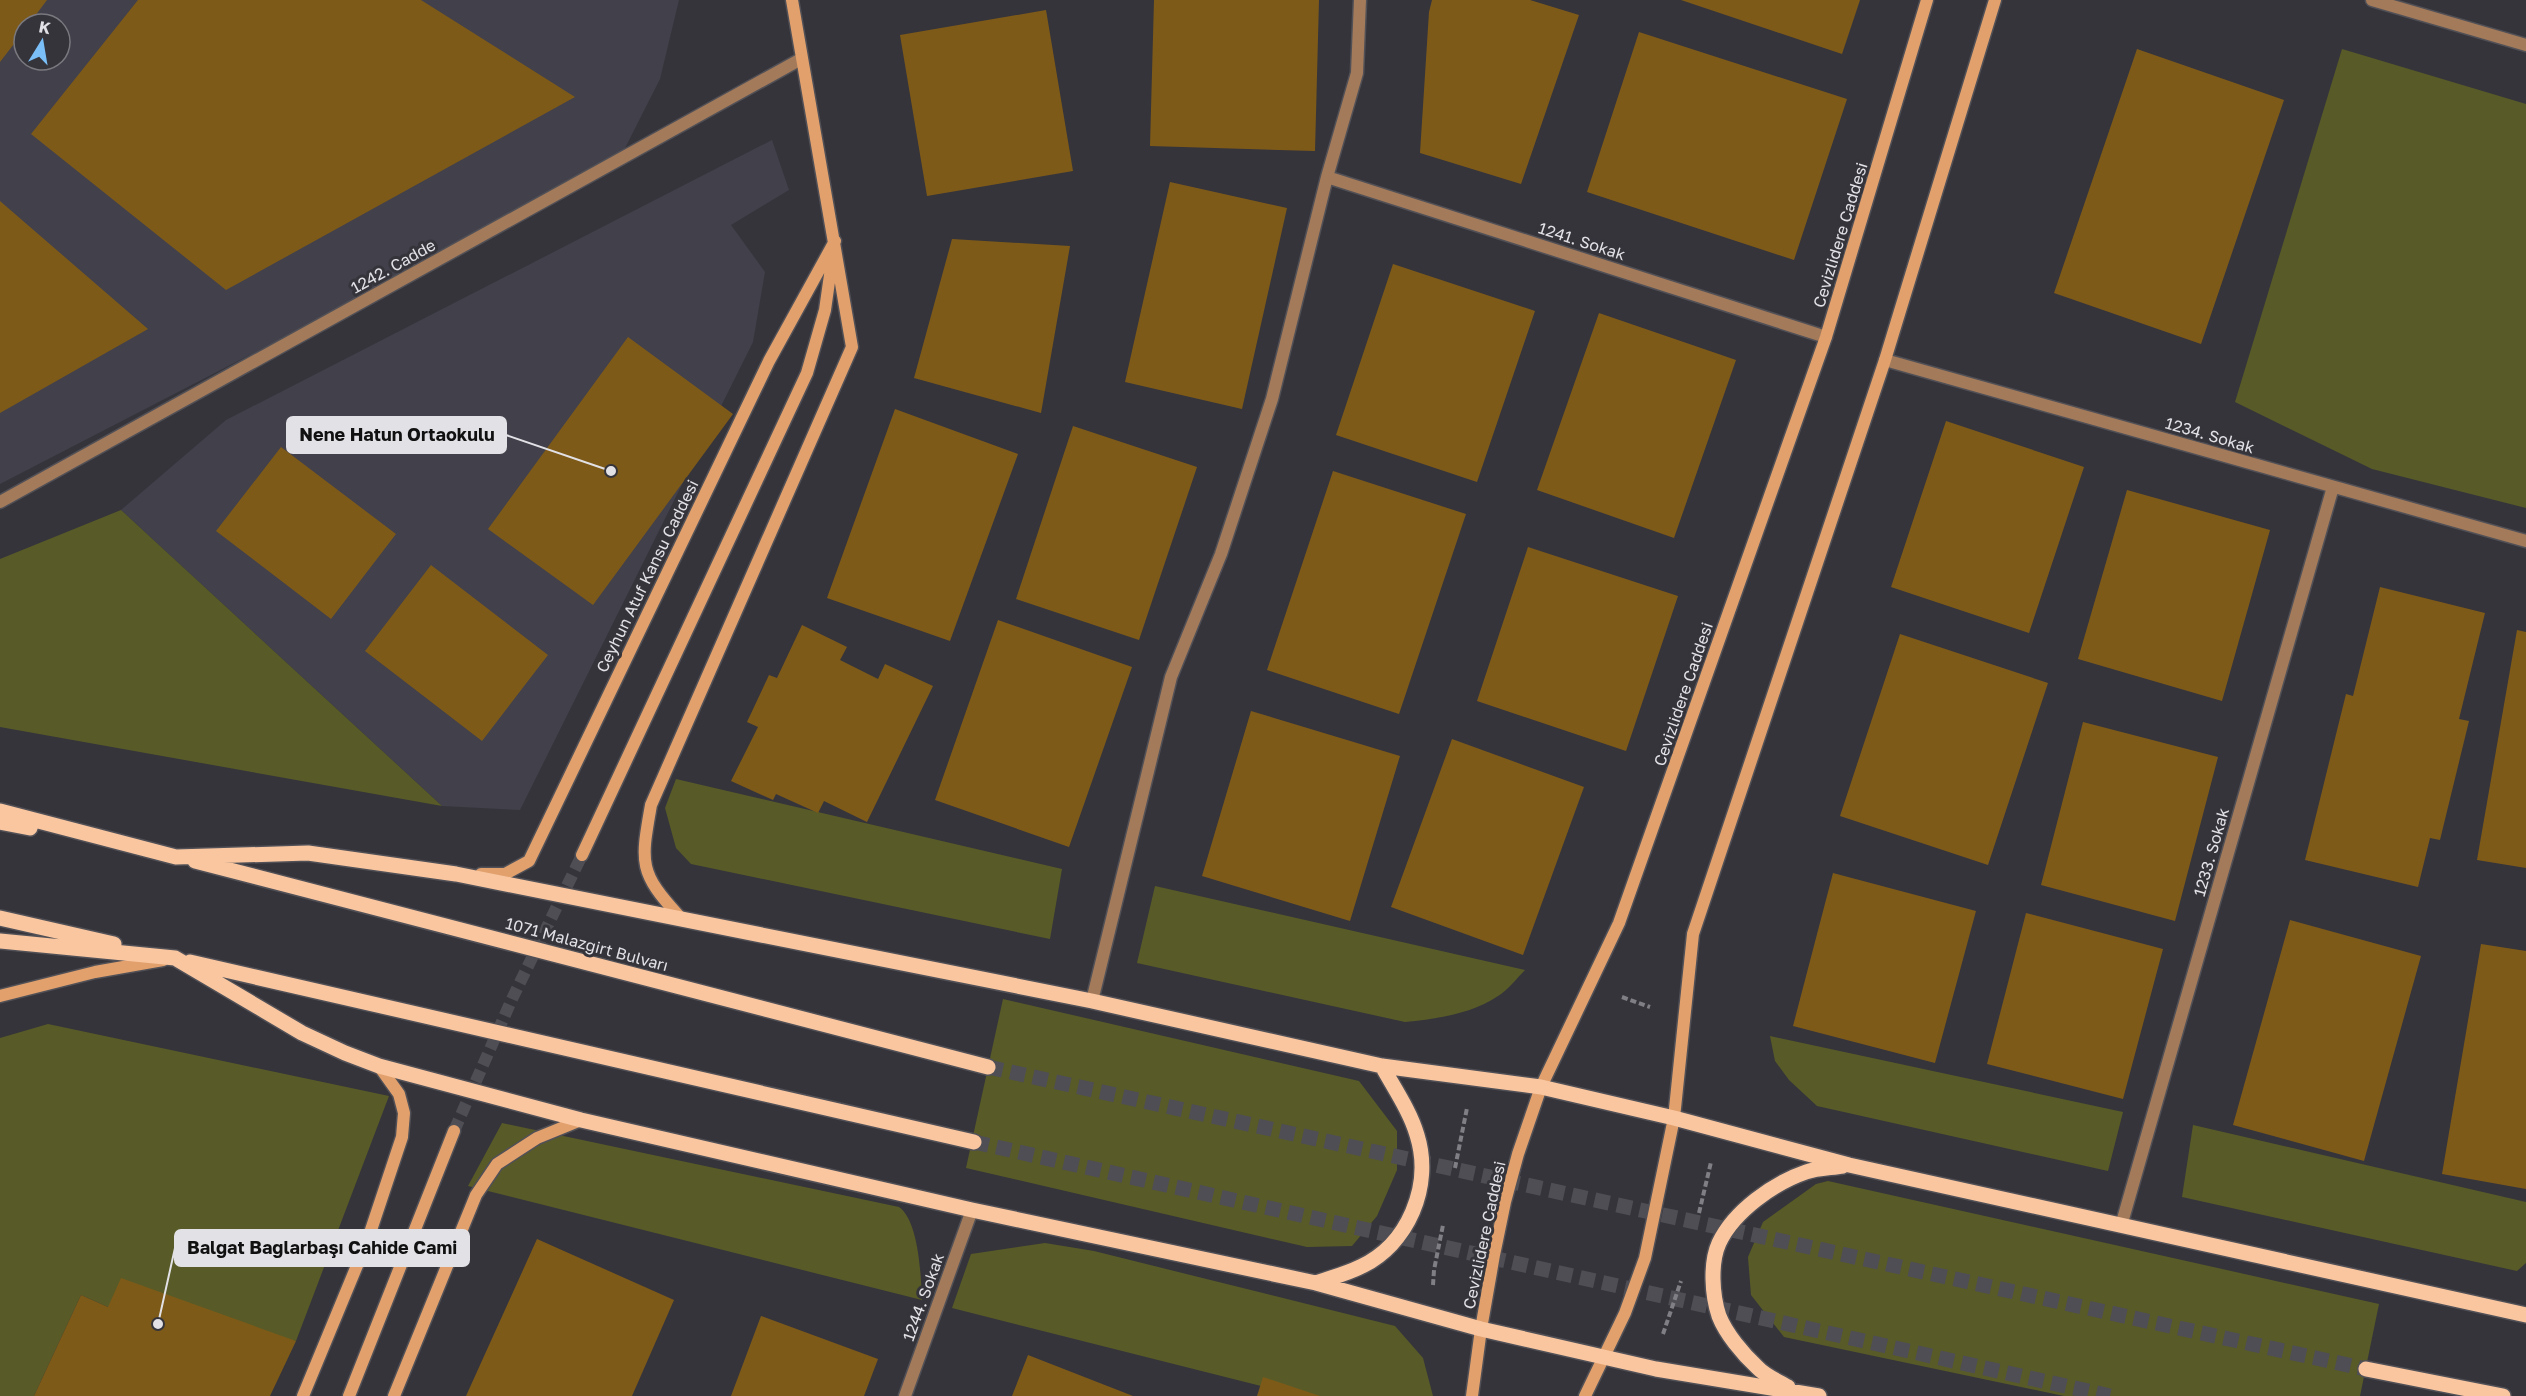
<svg xmlns="http://www.w3.org/2000/svg" width="2526" height="1396" viewBox="0 0 2526 1396" font-family="'Golos Text',sans-serif">
	<rect width="100%" height="100%" fill="#35343b"/>
	<!-- built -->
	<path fill="#41404b" fill-rule="evenodd" d="M 0,0 L 679,0 L 660,79 L 616,166 L 0,484 ZM 24,24 L 60,24 L 60,60 L 24,60 Z
		M 772,140 L 789,190 L 731,225 L 765,272 L 753,342 L 520,810 L 442,806 L 121,510 L 226,420 Z"/>
	<!-- green -->
	<path fill="#585b27" d="M 2342,49 L 2526,104 L 2526,508 L 2372,469 L 2235,402 Z
		M 121,510 L 442,806 L 0,727 L 0,559 Z
		M 676,779 L 1062,869 L 1050,939 L 691,864 L 676,848 L 665,808 Z
		M 1155,886 L 1525,970 C 1517,978 1508,990 1498,996 C 1472,1014 1435,1019 1405,1022 L 1137,963 Z
		M 1003,999 L 1359,1081 L 1397,1131 L 1397,1170 L 1377,1216 L 1352,1246 L 1307,1247 L 966,1168 Z
		M 48,1024 L 389,1096 L 296,1341 L 108,1307 L 81,1295 L 34,1396 L 0,1396 L 0,1038 Z
		M 1770,1036 L 2123,1112 L 2108,1171 L 1817,1106 L 1789,1080 L 1775,1061 Z
		M 502,1123 L 899,1207 C 919,1221 921,1277 922,1300 L 468,1186 Z
		M 2193,1125 L 2526,1202 L 2526,1263 L 2517,1271 L 2182,1197 Z
		M 1828,1181 L 2379,1304 L 2360,1396 L 2064,1396 L 1784,1337 L 1751,1295 L 1748,1257 L 1763,1222 L 1816,1184 Z
		M 1045,1243 L 1094,1251 L 1395,1326 L 1423,1358 L 1433,1396 L 1301,1396 L 952,1308 L 971,1254 Z"/>
	<!-- building -->
	<path fill="#7e5a19" d="M 0,0 L 47,0 L 29,24 L 24,24 L 24,31 L 0,62 Z
		M 138,0 L 421,0 L 575,97 L 226,290 L 31,134 Z
		M 1154,0 L 1319,0 L 1315,151 L 1150,146 Z
		M 1432,0 L 1530,0 L 1579,15 L 1521,184 L 1420,153 L 1429,12 Z
		M 1681,0 L 1860,0 L 1842,54 Z
		M 1046,10 L 1073,171 L 927,196 L 900,35 Z
		M 1639,32 L 1847,99 L 1794,260 L 1587,192 Z
		M 2137,49 L 2284,100 L 2201,344 L 2054,293 Z
		M 1170,182 L 1287,208 L 1242,409 L 1125,382 Z
		M 0,201 L 148,329 L 0,413 Z
		M 952,239 L 1070,246 L 1041,413 L 914,378 Z
		M 1393,264 L 1535,311 L 1477,482 L 1336,435 Z
		M 1599,313 L 1736,360 L 1674,538 L 1537,490 Z
		M 628,337 L 733,414 L 593,605 L 488,529 Z
		M 895,409 L 1018,454 L 950,641 L 827,598 Z
		M 1946,421 L 2084,467 L 2029,633 L 1891,587 Z
		M 1073,426 L 1197,467 L 1139,640 L 1016,599 Z
		M 281,447 L 396,534 L 331,619 L 216,531 Z
		M 1333,471 L 1466,514 L 1399,714 L 1267,670 Z
		M 2127,490 L 2270,530 L 2222,701 L 2078,659 Z
		M 1528,547 L 1678,596 L 1626,751 L 1477,701 Z
		M 431,565 L 548,655 L 482,741 L 365,651 Z
		M 2380,587 L 2485,613 L 2459,719 L 2469,721 L 2440,840 L 2430,838 L 2418,887 L 2305,860 L 2346,694 L 2353,696 Z
		M 998,620 L 1132,667 L 1069,847 L 935,800 Z
		M 802,625 L 847,647 L 840,660 L 878,679 L 885,664 L 933,686 L 867,822 L 824,801 L 818,813 L 776,794 L 773,800 L 731,781 L 758,727 L 747,722 L 769,675 L 777,678 Z
		M 2517,630 L 2526,632 L 2526,868 L 2477,860 Z
		M 1900,634 L 2048,683 L 1988,865 L 1840,816 Z
		M 1251,711 L 1400,756 L 1350,921 L 1202,876 Z
		M 2083,722 L 2218,757 L 2175,921 L 2041,885 Z
		M 1452,739 L 1584,787 L 1523,955 L 1391,907 Z
		M 1833,873 L 1976,911 L 1935,1063 L 1793,1026 Z
		M 2026,913 L 2163,949 L 2123,1099 L 1987,1064 Z
		M 2290,920 L 2421,956 L 2364,1161 L 2233,1125 Z
		M 2481,944 L 2526,951 L 2526,1189 L 2442,1174 Z
		M 537,1239 L 674,1300 L 632,1396 L 466,1396 Z
		M 121,1278 L 296,1341 L 270,1396 L 34,1396 L 81,1295 L 108,1307 Z
		M 761,1316 L 878,1359 L 864,1396 L 731,1396 Z
		M 1028,1355 L 1133,1396 L 1012,1396 Z
		M 1263,1377 L 1320,1396 L 1257,1396 Z"/>
	<g fill="none" stroke-linecap="round" stroke-linejoin="round">
		<!-- secondary-tunnel -->
		<path stroke="#4f4e55" stroke-width="12" stroke-dasharray="12 6" stroke-linecap="butt" d="M 454,1131 L 512,999 L 582,855"/>
		<!-- primary-tunnel -->
		<path stroke="#4f4e55" stroke-width="15" stroke-dasharray="15 8" stroke-linecap="butt" d="M 988,1067 L 2366,1369
			M 974,1142 L 2110,1396"/>
		<!-- street casing -->
		<g stroke="#515056" stroke-width="15">
			<path id="street" d="M 2372,0 L 2526,45
				M 1327,177 L 1826,337
				M 1885,360 L 2526,541
				M 0,502 L 801,59
				M 1092,1001 L 1171,677 L 1221,554 L 1272,399 L 1327,177 L 1357,73 L 1360,0
				M 2121,1226 L 2333,487
				M 905,1396 L 972,1210"/>
		</g>
		<!-- secondary casing -->
		<g stroke="#515056" stroke-width="15">
			<path id="secondary" d="M 582,855 L 807,373 L 825,310 L 833,254
				M 481,874 L 505,874 L 529,861 L 769,361 L 835,241
				M 679,916 C 638,872 641,862 651,805 L 852,347 L 792,0
				M 0,996 L 95,972 L 163,960
				M 303,1396 L 368,1239 L 402,1137 L 404,1113 L 399,1094 L 379,1066
				M 349,1396 L 454,1131
				M 394,1396 L 476,1195 L 497,1164 L 537,1138 L 581,1120
				M 1472,1396 L 1481,1329 L 1494,1255 L 1505,1202 L 1518,1154 L 1541,1087 L 1619,923 L 1826,337 L 1927,0
				M 1585,1396 L 1625,1313 L 1645,1258 L 1674,1118 L 1693,934 L 1885,360 L 1995,0"/>
		</g>
		<!-- primary casing -->
		<g stroke="#515056" stroke-width="18">
			<path id="primary" d="M 0,811 L 176,857 L 308,853 L 456,874 L 1092,1001 L 1382,1066 L 1541,1087 L 1674,1118 L 1849,1165 L 2526,1315
				M 0,822 L 30,828
				M 195,861 L 988,1067
				M 0,918 L 114,944
				M 0,941 L 175,958 L 302,1033 L 345,1053 L 379,1066 L 581,1120 L 972,1210 L 1316,1283 L 1481,1329 L 1656,1369 L 1819,1396
				M 190,962 L 974,1142
				M 1316,1283 C 1330,1278 1346,1274 1360,1267 C 1408,1245 1433,1186 1417,1135 C 1410,1111 1394,1088 1382,1066
				M 2366,1369 L 2503,1396
				M 1788,1387 C 1778,1381 1765,1376 1757,1367 C 1743,1354 1726,1334 1719,1316 C 1712,1295 1710,1263 1719,1243 C 1734,1211 1774,1183 1806,1172 C 1817,1168 1831,1168 1843,1166"/>
		</g>
		<!-- path -->
		<path stroke="#807f85" stroke-width="4" stroke-dasharray="6 3" stroke-linecap="butt" d="M 1622,997 L 1650,1007
			M 1455,1168 L 1467,1108
			M 1699,1213 L 1711,1162
			M 1433,1285 L 1434,1270 L 1443,1225
			M 1663,1334 L 1681,1281"/>
		<!-- street -->
		<use href="#street" stroke="#a37a5a" stroke-width="12"/>
		<!-- secondary -->
		<use href="#secondary" stroke="#e1a06c" stroke-width="12"/>
		<!-- primary -->
		<use href="#primary" stroke="#f9c6a0" stroke-width="15"/>
	</g>
	<g text-anchor="middle" dominant-baseline="central" stroke-width="6" stroke-linejoin="round" paint-order="stroke">
		<!-- street labels -->
		<g font-size="16" fill="#e2e1e6" stroke="#35343b">
			<text transform="translate(1840 235) rotate(-73)">Cevizlidere Caddesi</text>
			<text transform="translate(1582 241) rotate(18)">1241. Sokak</text>
			<text transform="translate(393 266) rotate(-29)">1242. Cadde</text>
			<text transform="translate(2210 435) rotate(16)">1234. Sokak</text>
			<text transform="translate(647 576) rotate(-64)">Ceyhun Atuf Kansu Caddesi</text>
			<text transform="translate(1683 694) rotate(-71)">Cevizlidere Caddesi</text>
			<text transform="translate(2211 852) rotate(-74)">1233. Sokak</text>
			<text transform="translate(587 944) rotate(15)">1071 Malazgirt Bulvarı</text>
			<text transform="translate(1484 1235) rotate(-78)">Cevizlidere Caddesi</text>
			<text transform="translate(923 1297) rotate(-70)">1244. Sokak</text>
		</g>
	</g>
	<!-- callouts -->
	<path fill="none" stroke="#e2e1e6" stroke-width="2" d="M611 471L506 435M158 1324L175 1248"/>
	<g fill="#e2e1e6" stroke="#35343b" stroke-width="2">
		<circle cx="611" cy="471" r="6"/>
		<circle cx="158" cy="1324" r="6"/>
	</g>
	<g fill="#e2e1e6" stroke="#e2e1e6" stroke-width="2">
		<rect x="287" y="417" width="219" height="36" rx="6"/>
		<rect x="175" y="1230" width="294" height="36" rx="6"/>
	</g>
	<g font-size="18" text-anchor="middle" font-weight="bold" fill="#111">
		<text x="397" y="441">Nene Hatun Ortaokulu</text>
		<text x="322" y="1254">Balgat Bağlarbaşı Cahide Cami</text>
	</g>
	<!-- north arrow -->
	<g transform="translate(42 42) rotate(11)"><circle r="28" fill="#35343b" stroke="#7a797f" stroke-width="1.5"/>
	<path d="M0-4.5L10 22L0 15L-10 22Z" fill="#7abff8"/>
	<text y="-9" font-size="16" font-weight="bold" text-anchor="middle" fill="#e2e1e6">K</text>
	</g>
</svg>
